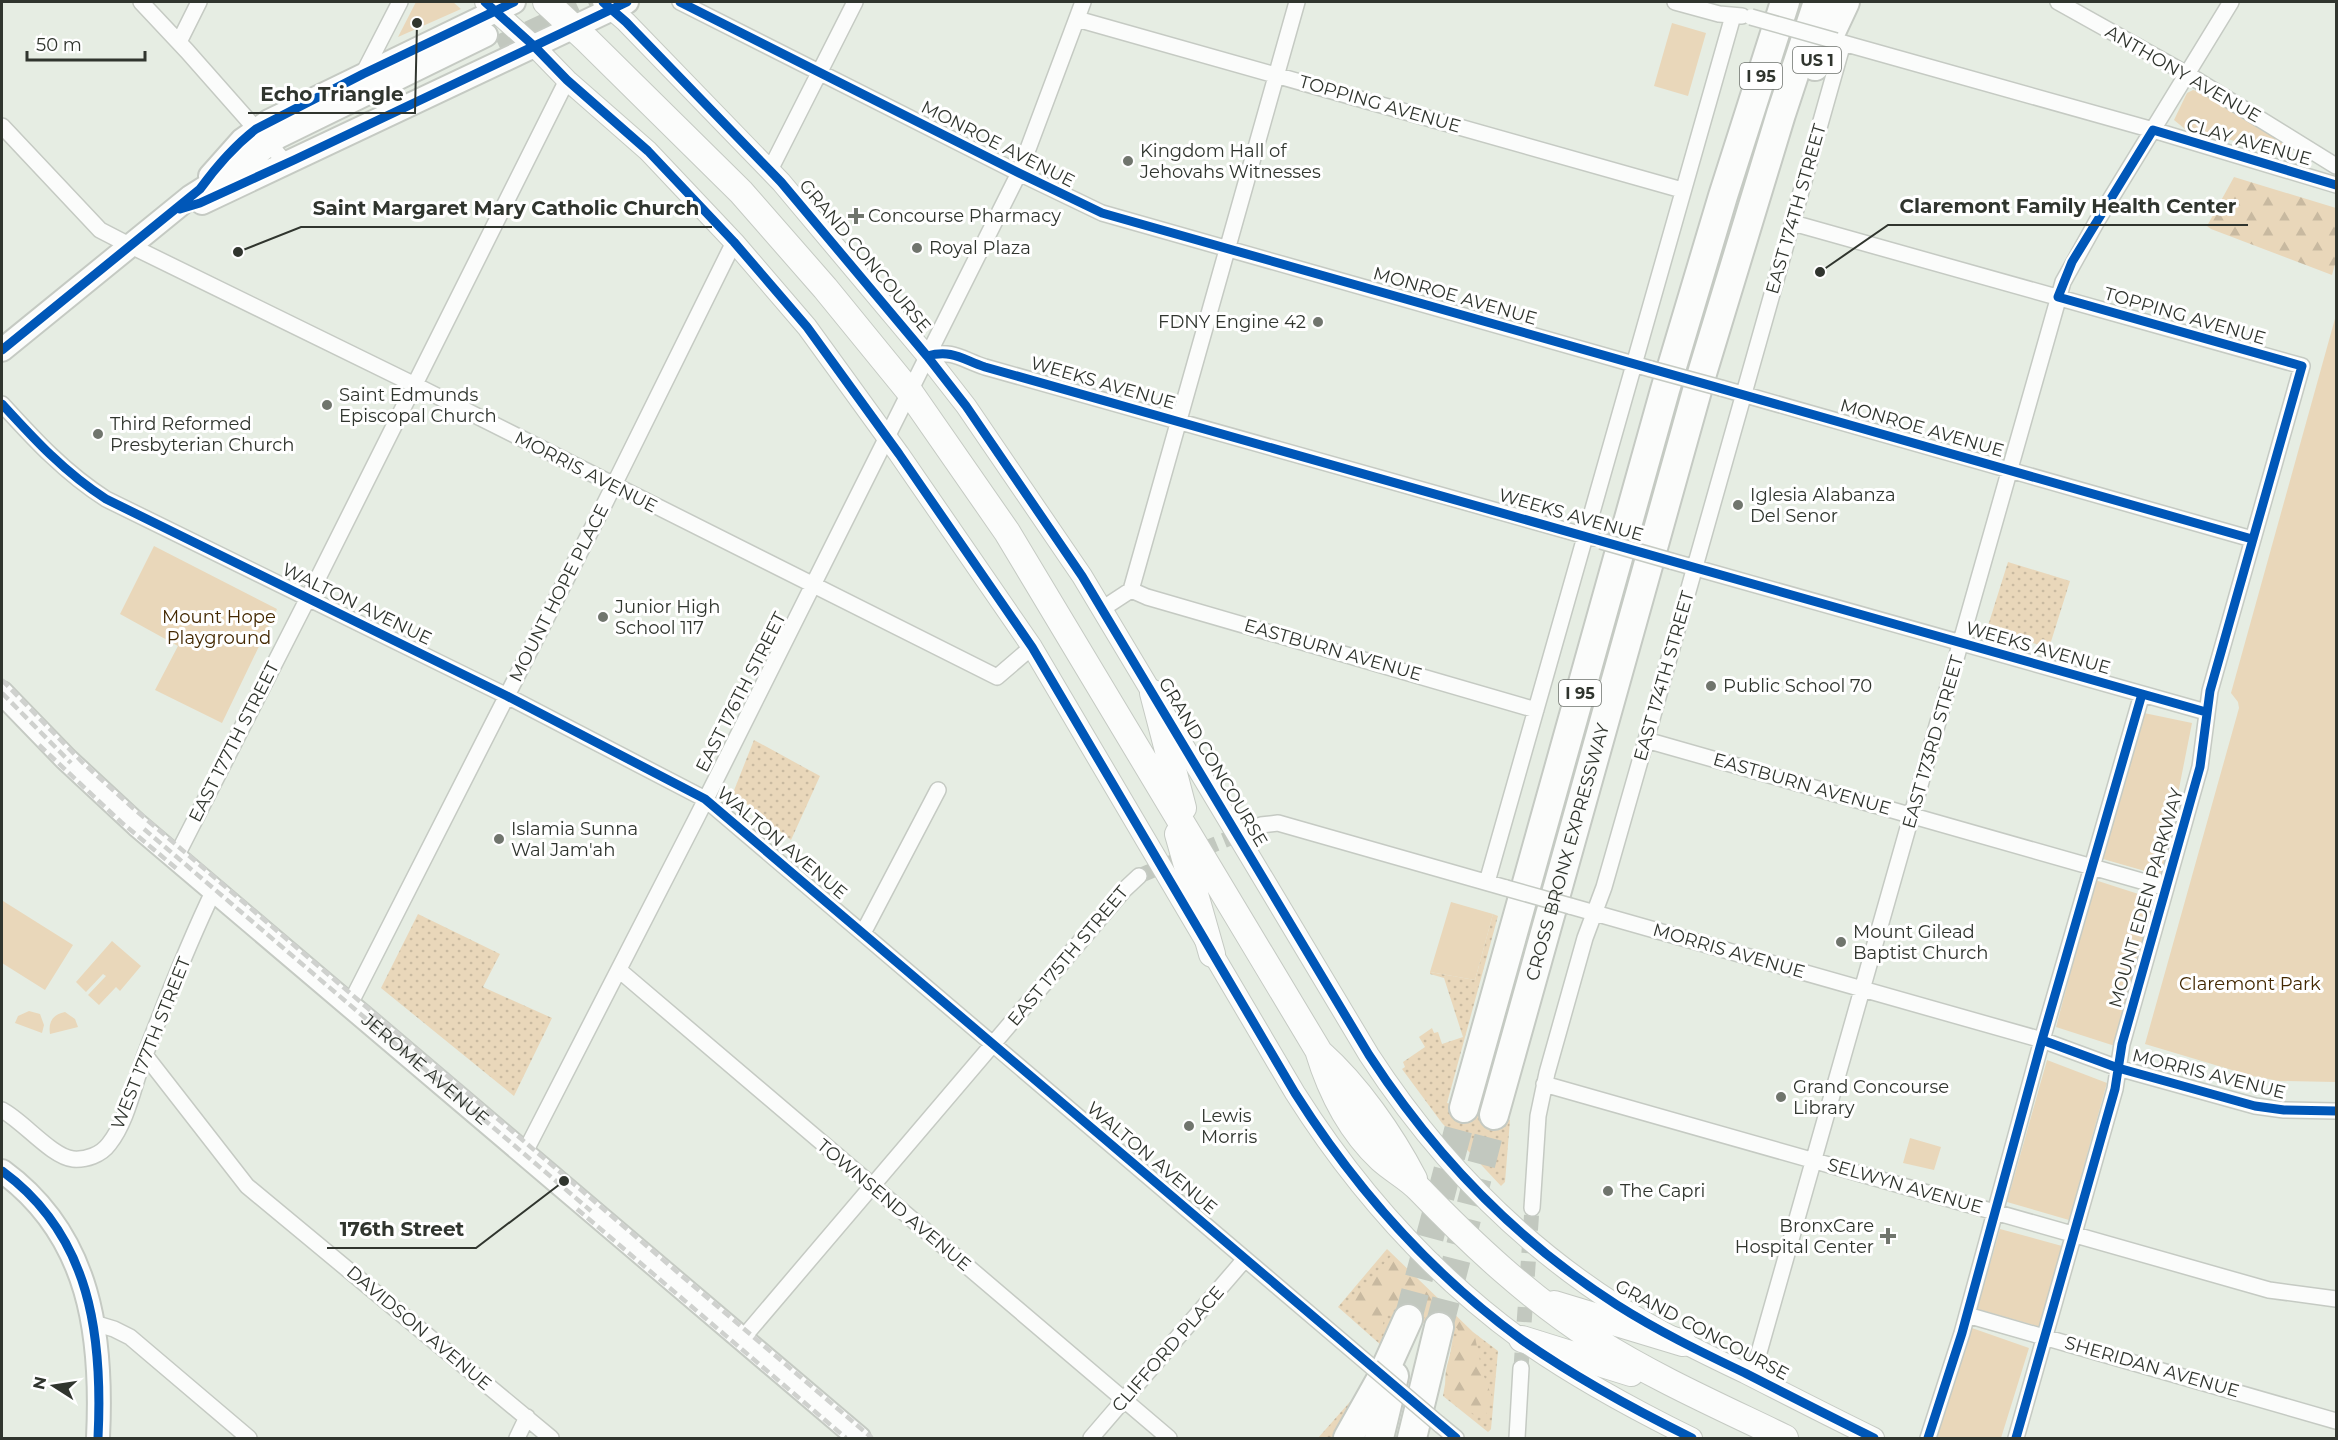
<svg xmlns="http://www.w3.org/2000/svg" width="2338" height="1440" viewBox="0 0 2338 1440" font-family="Montserrat,sans-serif">
	<defs>
		<pattern id="grass-dots" width="8" height="8" patternUnits="userSpaceOnUse" patternTransform="scale(1.5)"><rect width="8" height="8" fill="#e9d7ba"/><path d="M2 2h.1M6 6h.1" fill="none" stroke="#c8b9a0" stroke-width="1.8" stroke-linecap="round"/></pattern>
		<pattern id="forest-firs" width="22" height="20" patternUnits="userSpaceOnUse" patternTransform="scale(1.5)"><rect width="22" height="20" fill="#e9d7ba"/><path d="M5 1l3.5 6h-7zM16 11l3.5 6h-7z" fill="#c8b9a0"/></pattern>
	</defs>
	<rect width="100%" height="100%" fill="#e6ede3"/>
	<!-- grass -->
	<path fill="url(#grass-dots)" d="M 2008,562 L 2070,581 L 2049,648 L 1987,629 Z
		M 754,740 L 820,776 L 791,840 L 733,793 Z
		M 418,914 L 500,954 L 483,987 L 552,1018 L 514,1096 L 381,988 Z
		M 1493,914 L 1498,916 L 1447,1103 L 1510,1120 L 1505,1182 L 1501,1186 L 1442,1123 L 1402,1069 L 1405,1067 L 1403,1062 L 1425,1047 L 1419,1037 L 1432,1028 L 1434,1033 L 1438,1032 L 1442,1044 L 1463,1037 L 1444,978 L 1430,974 L 1430,972 L 1475,980 Z
		M 1387,1249 L 1473,1332 L 1498,1351 L 1491,1429 L 1488,1432 L 1443,1396 L 1454,1331 L 1393,1315 L 1382,1346 L 1338,1307 Z
		M 1363,1387 L 1339,1438 L 1318,1438 Z"/>
	<!-- forest -->
	<path fill="url(#forest-firs)" d="M 2234,177 L 2336,208 L 2336,261 L 2332,275 L 2211,229 L 2207,226 Z
		M 1391,1256 L 1464,1324 L 1475,1337 L 1482,1371 L 1492,1397 L 1486,1415 C 1477,1418 1472,1413 1465,1408 C 1459,1404 1451,1398 1448,1392 C 1440,1378 1452,1346 1460,1334 L 1457,1328 L 1394,1308 L 1387,1311 L 1381,1330 L 1378,1332 C 1365,1329 1352,1314 1349,1302 Z"/>
	<!-- park -->
	<path fill="#e9d7ba" d="M 416,2 L 453,2 L 461,9 L 398,37 Z
		M 1672,23 L 1706,33 L 1688,96 L 1654,86 Z
		M 2193,90 L 2201,92 L 2284,142 L 2288,148 L 2287,152 L 2281,152 L 2185,129 L 2174,120 L 2187,93 Z
		M 2336,315 L 2336,1082 L 2279,1081 L 2252,1076 L 2145,1044 L 2239,708 L 2238,702 L 2231,693 Z
		M 154,546 L 277,609 L 222,723 L 155,690 L 178,646 L 120,614 Z
		M 2144,713 L 2192,723 L 2163,869 L 2159,875 L 2103,859 Z
		M 2095,880 L 2157,900 L 2115,1046 L 2056,1027 Z
		M 3,901 L 73,945 L 45,990 L 2,963 L 2,904 Z
		M 1451,902 L 1493,914 L 1475,980 L 1430,972 Z
		M 112,941 L 141,966 L 120,991 L 116,987 L 99,1005 L 88,995 L 106,976 L 103,974 L 86,992 L 76,982 Z
		M 29,1011 L 40,1014 L 44,1025 L 42,1033 L 15,1023 L 18,1016 Z
		M 65,1012 L 75,1019 L 78,1027 L 50,1034 C 48,1022 53,1014 65,1012 Z
		M 2047,1060 L 2107,1083 L 2069,1220 L 2007,1202 Z
		M 1910,1138 L 1941,1147 L 1934,1170 L 1903,1163 Z
		M 2000,1229 L 2062,1246 L 2040,1327 L 1977,1309 Z
		M 1969,1327 L 2029,1348 L 2001,1438 L 1937,1438 Z"/>
	<g fill="none" stroke-linecap="round" stroke-linejoin="round">
		<!-- minor-tunnel -->
		<path stroke="#c2c8bf" stroke-width="15" stroke-dasharray="15 8" stroke-linecap="butt" d="M 1139,876 L 1261,825
			M 1521,1368 L 1532,1208"/>
		<!-- secondary-tunnel -->
		<path stroke="#c2c8bf" stroke-width="22" stroke-dasharray="22 11" stroke-linecap="butt" d="M 499,46 L 593,2"/>
		<!-- motorway-tunnel -->
		<path stroke="#c2c8bf" stroke-width="28" stroke-dasharray="28 14" stroke-linecap="butt" d="M 1408,1319 L 1464,1108
			M 1439,1327 L 1494,1115"/>
		<!-- minor casing -->
		<g stroke="#c5cac3" stroke-width="18">
			<path id="minor" d="M 141,2 L 187,51 L 286,163
				M 680,2 L 1019,173 L 1102,213 L 1651,369
				M 1675,2 L 1719,14 L 1742,16
				M 2058,2 L 2187,74 L 2336,166
				M 1077,19 L 1682,190
				M 1836,41 L 2153,130 L 2336,185
				M 179,42 L 199,2
				M 363,74 L 400,2
				M 2,126 L 100,230 L 131,246 L 415,385 L 997,677 L 1032,647
				M 770,170 L 855,2
				M 1793,223 L 2302,366 L 2210,691 L 2200,767 L 2122,1044 L 2115,1089 L 2016,1438
				M 927,356 C 953,349 963,360 985,367 L 1593,538
				M 1721,388 L 2252,539
				M 2,404 C 34,439 65,473 106,499 L 507,696 L 705,799 L 1372,1367
				M 1671,561 L 2206,712
				M 1131,590 L 1147,597 L 1536,710
				M 1102,609 L 1131,590 L 1297,2
				M 1646,740 L 2166,888
				M 1261,825 L 1278,823 L 1506,888
				M 176,857 L 308,598 L 567,80
				M 1487,882 L 1733,16
				M 1570,906 L 2042,1040 L 2118,1068 L 2255,1106 L 2284,1110 L 2336,1111
				M 863,933 L 938,790
				M 619,970 L 1169,1438
				M 349,1006 L 605,503 L 734,242
				M 145,1055 L 247,1186 L 551,1438
				M 1544,1084 L 2269,1290 L 2336,1299
				M 2,1110 C 23,1121 52,1157 73,1159 C 86,1160 101,1155 109,1144 C 128,1120 134,1083 145,1055 C 166,1000 188,944 214,890
				M 524,1154 L 697,817 L 1019,173 L 1083,2
				M 1532,1208 L 1538,1116 L 1547,1073 L 1585,938 L 1604,887 L 1646,740 L 1843,43
				M 1967,1315 L 2336,1421
				M 94,1323 L 114,1329 L 130,1337 L 249,1438
				M 742,1339 L 1124,890 L 1139,876
				M 1752,1377 L 2063,282 L 2097,221 L 2231,2
				M 1439,1424 L 1456,1438
				M 517,1438 L 527,1417
				M 1091,1438 L 1245,1259
				M 1517,1438 L 1521,1368
				M 1928,1438 L 1962,1333 L 2042,1040 L 2142,694"/>
		</g>
		<!-- tertiary casing -->
		<g stroke="#c5cac3" stroke-width="22">
			<path id="tertiary" d="M 485,2 L 534,46 L 567,80 L 648,151 L 734,242 L 807,327 L 899,454 L 1032,647 L 1295,1093 C 1355,1188 1432,1274 1522,1340 C 1576,1378 1633,1409 1692,1438
				M 603,2 L 626,22 L 781,182 L 927,356 L 966,406 L 1082,576 L 1369,1055 C 1434,1155 1517,1241 1617,1305 C 1658,1331 1701,1352 1745,1373 C 1788,1395 1831,1417 1874,1438"/>
		</g>
		<!-- secondary casing -->
		<g stroke="#c5cac3" stroke-width="26">
			<path id="secondary" d="M 210,176 L 242,140 L 269,121 L 514,2
				M 202,203 L 627,2
				M 2,350 L 190,197 L 256,155 L 278,137 L 486,35
				M 2,693 L 66,759 L 137,825 L 859,1438
				M 2,1171 C 91,1236 103,1336 98,1438"/>
		</g>
		<!-- primary casing -->
		<g stroke="#c5cac3" stroke-width="28">
			<path id="primary" d="M 546,2 L 587,40 L 741,192 L 825,288 L 909,391 L 1007,532 L 1318,1050 C 1330,1090 1350,1130 1381,1159 C 1393,1170 1409,1178 1420,1190 C 1474,1246 1530,1298 1595,1340 C 1655,1378 1721,1407 1785,1438
				M 1153,693 L 1183,808
				M 1178,834 L 1212,954
				M 1320,1053 C 1357,1086 1391,1135 1414,1179
				M 1554,1304 L 1683,1343
				M 1522,1339 L 1631,1373"/>
		</g>
		<!-- motorway casing -->
		<g stroke="#c5cac3" stroke-width="32">
			<g id="motorway">
				<path d="M 1815,66 L 1845,2"/>
				<path d="M 1464,1108 L 1665,390 L 1723,196 L 1785,2"/>
				<path id="s1" d="M 1494,1115 L 1700,380 L 1781,114 L 1818,2"/>
				<path d="M 1348,1438 L 1380,1381 L 1408,1319"/>
				<path d="M 1379,1438 L 1394,1376"/>
				<path d="M 1412,1438 L 1439,1327"/>
			</g>
		</g>
		<!-- minor -->
		<use href="#minor" stroke="#fbfcfb" stroke-width="15"/>
		<!-- tertiary -->
		<use href="#tertiary" stroke="#fbfcfb" stroke-width="20"/>
		<!-- secondary -->
		<use href="#secondary" stroke="#fbfcfb" stroke-width="22"/>
		<!-- primary -->
		<use href="#primary" stroke="#fbfcfb" stroke-width="26"/>
		<!-- motorway -->
		<use href="#motorway" stroke="#fbfcfb" stroke-width="28"/>
		<!-- rail -->
		<g stroke="#cfd1ce" stroke-width="4.5" stroke-dasharray="9 4.5" stroke-linecap="butt">
			<path d="M 2,680 L 83,763 L 133,808 L 872,1438"/>
			<path d="M 2,693 L 71,763"/>
			<path d="M 39,745 L 121,822 L 177,869"/>
			<path id="s2" d="M 144,829 L 591,1211"/>
			<path d="M 577,1209 L 846,1438"/>
		</g>
		<!-- minor-bridge casing -->
		<g stroke="#c5cac3" stroke-width="18" stroke-linecap="butt">
			<path id="minor-bridge" d="M 1751,17 L 1836,41
				M 1651,369 L 1721,388
				M 1601,541 L 1671,561
				M 1506,888 L 1570,906
				M 1372,1367 L 1439,1424"/>
		</g>
		<!-- minor-bridge -->
		<use href="#minor-bridge" stroke="#fbfcfb" stroke-width="15"/>
		<!-- cycleway casing -->
		<g stroke="#fff" stroke-width="13">
			<path id="cycleway" d="M 485,2 L 534,46 L 567,80 L 648,151 L 734,242 L 807,327 L 899,454 L 1032,647 L 1295,1093 C 1355,1188 1432,1274 1522,1340 C 1576,1378 1633,1409 1692,1438
				M 603,2 L 626,22 L 781,182 L 927,356 L 966,406 L 1082,576 L 1369,1055 C 1434,1155 1517,1241 1617,1305 C 1658,1331 1701,1352 1745,1373 C 1788,1395 1831,1417 1874,1438
				M 680,2 L 1019,173 L 1102,213 L 2252,539
				M 180,209 L 200,203 L 294,160 L 627,2
				M 2,350 L 200,189 C 216,167 234,146 256,129 L 363,74 L 514,2
				M 927,356 C 953,349 963,360 985,367 L 2206,712
				M 2,404 C 34,439 65,473 106,499 L 507,696 L 705,799 L 1456,1438
				M 2042,1040 L 2118,1068 L 2255,1106 L 2284,1110 L 2336,1111
				M 2,1171 C 91,1236 103,1336 98,1438
				M 1928,1438 L 1962,1333 L 2042,1040 L 2142,694
				M 2016,1438 L 2115,1089 L 2122,1044 L 2200,767 L 2210,691 L 2302,366 L 2058,297 L 2072,262 L 2153,130 L 2336,185"/>
		</g>
		<!-- cycleway -->
		<use href="#cycleway" stroke="#0057b8" stroke-width="9"/>
	</g>
	<!-- markers -->
	<g fill="#70756d" stroke="#fff" stroke-width="2">
		<circle cx="1128" cy="161" r="6"/>
		<path d="M853 207h6v6h6v6h-6v6h-6v-6h-6v-6h6z"/>
		<circle cx="917" cy="248" r="6"/>
		<circle cx="1318" cy="322" r="6"/>
		<circle cx="327" cy="405" r="6"/>
		<circle cx="98" cy="434" r="6"/>
		<circle cx="1738" cy="505" r="6"/>
		<circle cx="603" cy="617" r="6"/>
		<circle cx="1711" cy="686" r="6"/>
		<circle cx="499" cy="839" r="6"/>
		<circle cx="1841" cy="942" r="6"/>
		<circle cx="1781" cy="1097" r="6"/>
		<circle cx="1189" cy="1126" r="6"/>
		<circle cx="1608" cy="1191" r="6"/>
		<path d="M1885 1227h6v6h6v6h-6v6h-6v-6h-6v-6h6z"/>
	</g>
	<g text-anchor="middle" dominant-baseline="central" stroke-width="6" stroke-linejoin="round" paint-order="stroke">
		<!-- shield labels -->
		<g fill="#fff" stroke="#6e726d" stroke-width="1.5">
			<rect x="1793" y="47" width="48" height="26" rx="4.5"/>
			<rect x="1740" y="63" width="42" height="26" rx="4.5"/>
			<rect x="1559" y="680" width="42" height="26" rx="4.5"/>
		</g>
		<g font-size="16" font-weight="bold" fill="#30352e">
			<text x="1817" y="60">US 1</text>
			<text x="1761" y="76">I 95</text>
			<text x="1580" y="693">I 95</text>
		</g>
		<!-- street labels -->
		<g font-size="18" fill="#30352e" stroke="#fff">
			<text transform="translate(2183 74) rotate(30)">ANTHONY AVENUE</text>
			<text transform="translate(1380 104) rotate(16)">TOPPING AVENUE</text>
			<text transform="translate(2249 142) rotate(16)">CLAY AVENUE</text>
			<text transform="translate(998 144) rotate(27)">MONROE AVENUE</text>
			<text transform="translate(1796 209) rotate(-74)">EAST 174TH STREET</text>
			<text transform="translate(865 256) rotate(50)">GRAND CONCOURSE</text>
			<text transform="translate(1455 296) rotate(16)">MONROE AVENUE</text>
			<text transform="translate(2185 316) rotate(16)">TOPPING AVENUE</text>
			<text transform="translate(1103 383) rotate(16)">WEEKS AVENUE</text>
			<text transform="translate(1922 428) rotate(16)">MONROE AVENUE</text>
			<text transform="translate(586 472) rotate(27)">MORRIS AVENUE</text>
			<text transform="translate(1571 515) rotate(16)">WEEKS AVENUE</text>
			<text transform="translate(559 593) rotate(-63)">MOUNT HOPE PLACE</text>
			<text transform="translate(357 604) rotate(26)">WALTON AVENUE</text>
			<text transform="translate(2038 648) rotate(16)">WEEKS AVENUE</text>
			<text transform="translate(1333 650) rotate(16)">EASTBURN AVENUE</text>
			<text transform="translate(1664 676) rotate(-74)">EAST 174TH STREET</text>
			<text transform="translate(741 692) rotate(-63)">EAST 176TH STREET</text>
			<text transform="translate(234 742) rotate(-63)">EAST 177TH STREET</text>
			<text transform="translate(1933 742) rotate(-74)">EAST 173RD STREET</text>
			<text transform="translate(1213 762) rotate(59)">GRAND CONCOURSE</text>
			<text transform="translate(1802 784) rotate(16)">EASTBURN AVENUE</text>
			<text transform="translate(782 843) rotate(40)">WALTON AVENUE</text>
			<text stroke="none"><textPath href="#s1" startOffset="273">CROSS BRONX EXPRESSWAY</textPath></text>
			<text transform="translate(2146 898) rotate(-74)">MOUNT EDEN PARKWAY</text>
			<text transform="translate(1729 951) rotate(16)">MORRIS AVENUE</text>
			<text transform="translate(1068 956) rotate(-50)">EAST 175TH STREET</text>
			<text transform="translate(151 1043) rotate(-68)">WEST 177TH STREET</text>
			<text stroke="none"><textPath href="#s2" startOffset="370">JEROME AVENUE</textPath></text>
			<text transform="translate(2209 1074) rotate(14)">MORRIS AVENUE</text>
			<text transform="translate(1152 1158) rotate(40)">WALTON AVENUE</text>
			<text transform="translate(1905 1186) rotate(16)">SELWYN AVENUE</text>
			<text transform="translate(894 1205) rotate(40)">TOWNSEND AVENUE</text>
			<text transform="translate(419 1328) rotate(40)">DAVIDSON AVENUE</text>
			<text transform="translate(1702 1330) rotate(28)">GRAND CONCOURSE</text>
			<text transform="translate(1168 1349) rotate(-49)">CLIFFORD PLACE</text>
			<text transform="translate(2152 1367) rotate(16)">SHERIDAN AVENUE</text>
		</g>
		<!-- poi labels -->
		<g font-size="18" fill="#30352e" stroke="#fff" text-anchor="start">
			<text x="1140" y="151">Kingdom Hall of<tspan x="1140" dy="21">Jehovahs Witnesses</tspan></text>
			<text x="868" y="216">Concourse Pharmacy</text>
			<text x="929" y="248">Royal Plaza</text>
			<text x="1306" y="322" text-anchor="end">FDNY Engine 42</text>
			<text x="339" y="395">Saint Edmunds<tspan x="339" dy="21">Episcopal Church</tspan></text>
			<text x="110" y="424">Third Reformed<tspan x="110" dy="21">Presbyterian Church</tspan></text>
			<text x="1750" y="495">Iglesia Alabanza<tspan x="1750" dy="21">Del Senor</tspan></text>
			<text x="615" y="607">Junior High<tspan x="615" dy="21">School 117</tspan></text>
			<text x="1723" y="686">Public School 70</text>
			<text x="511" y="829">Islamia Sunna<tspan x="511" dy="21">Wal Jam'ah</tspan></text>
			<text x="1853" y="932">Mount Gilead<tspan x="1853" dy="21">Baptist Church</tspan></text>
			<text x="1793" y="1087">Grand Concourse<tspan x="1793" dy="21">Library</tspan></text>
			<text x="1201" y="1116">Lewis<tspan x="1201" dy="21">Morris</tspan></text>
			<text x="1620" y="1191">The Capri</text>
			<text x="1874" y="1226" text-anchor="end">BronxCare<tspan x="1874" dy="21">Hospital Center</tspan></text>
		</g>
		<!-- park labels -->
		<g font-size="18" fill="#432801" stroke="#fff">
			<text x="219" y="617">Mount Hope<tspan x="219" dy="21">Playground</tspan></text>
			<text x="2250" y="984">Claremont Park</text>
		</g>
	</g>
	<!-- callouts -->
	<path fill="none" stroke="#30352e" stroke-width="2" d="M417 23L415 113H248M1820 272L1888 225H2248M238 252L301 227H712M564 1181L476 1248H327"/>
	<g fill="#30352e" stroke="#fff" stroke-width="2">
		<circle cx="417" cy="23" r="6"/>
		<circle cx="1820" cy="272" r="6"/>
		<circle cx="238" cy="252" r="6"/>
		<circle cx="564" cy="1181" r="6"/>
	</g>
	<g font-size="20" text-anchor="middle" font-weight="bold" fill="#30352e" stroke="#fff" stroke-width="6" stroke-linejoin="round" paint-order="stroke">
		<text x="332" y="101">Echo Triangle</text>
		<text x="2068" y="213">Claremont Family Health Center</text>
		<text x="506" y="215">Saint Margaret Mary Catholic Church</text>
		<text x="402" y="1236">176th Street</text>
	</g>
	<!-- border -->
	<rect width="2338" height="1440" fill="none" stroke="#30352e" stroke-width="6"/>
	<!-- north arrow -->
	<g transform="translate(54 1386) rotate(282)" stroke="#ffffff" stroke-width="4.5" paint-order="stroke">
	<path d="M0-4.5L10 22L0 15L-10 22Z" fill="#30352e"/>
	<text y="-9" font-size="16" font-weight="bold" text-anchor="middle" fill="#30352e">N</text>
	</g>
	<!-- scale -->
	<path d="M27 51v9h118v-9" fill="none" stroke="#30352e" stroke-width="3"/>
	<text x="36" y="51" font-size="18" fill="#30352e" stroke="#ffffff" stroke-width="4.5" paint-order="stroke">50 m</text>
</svg>
